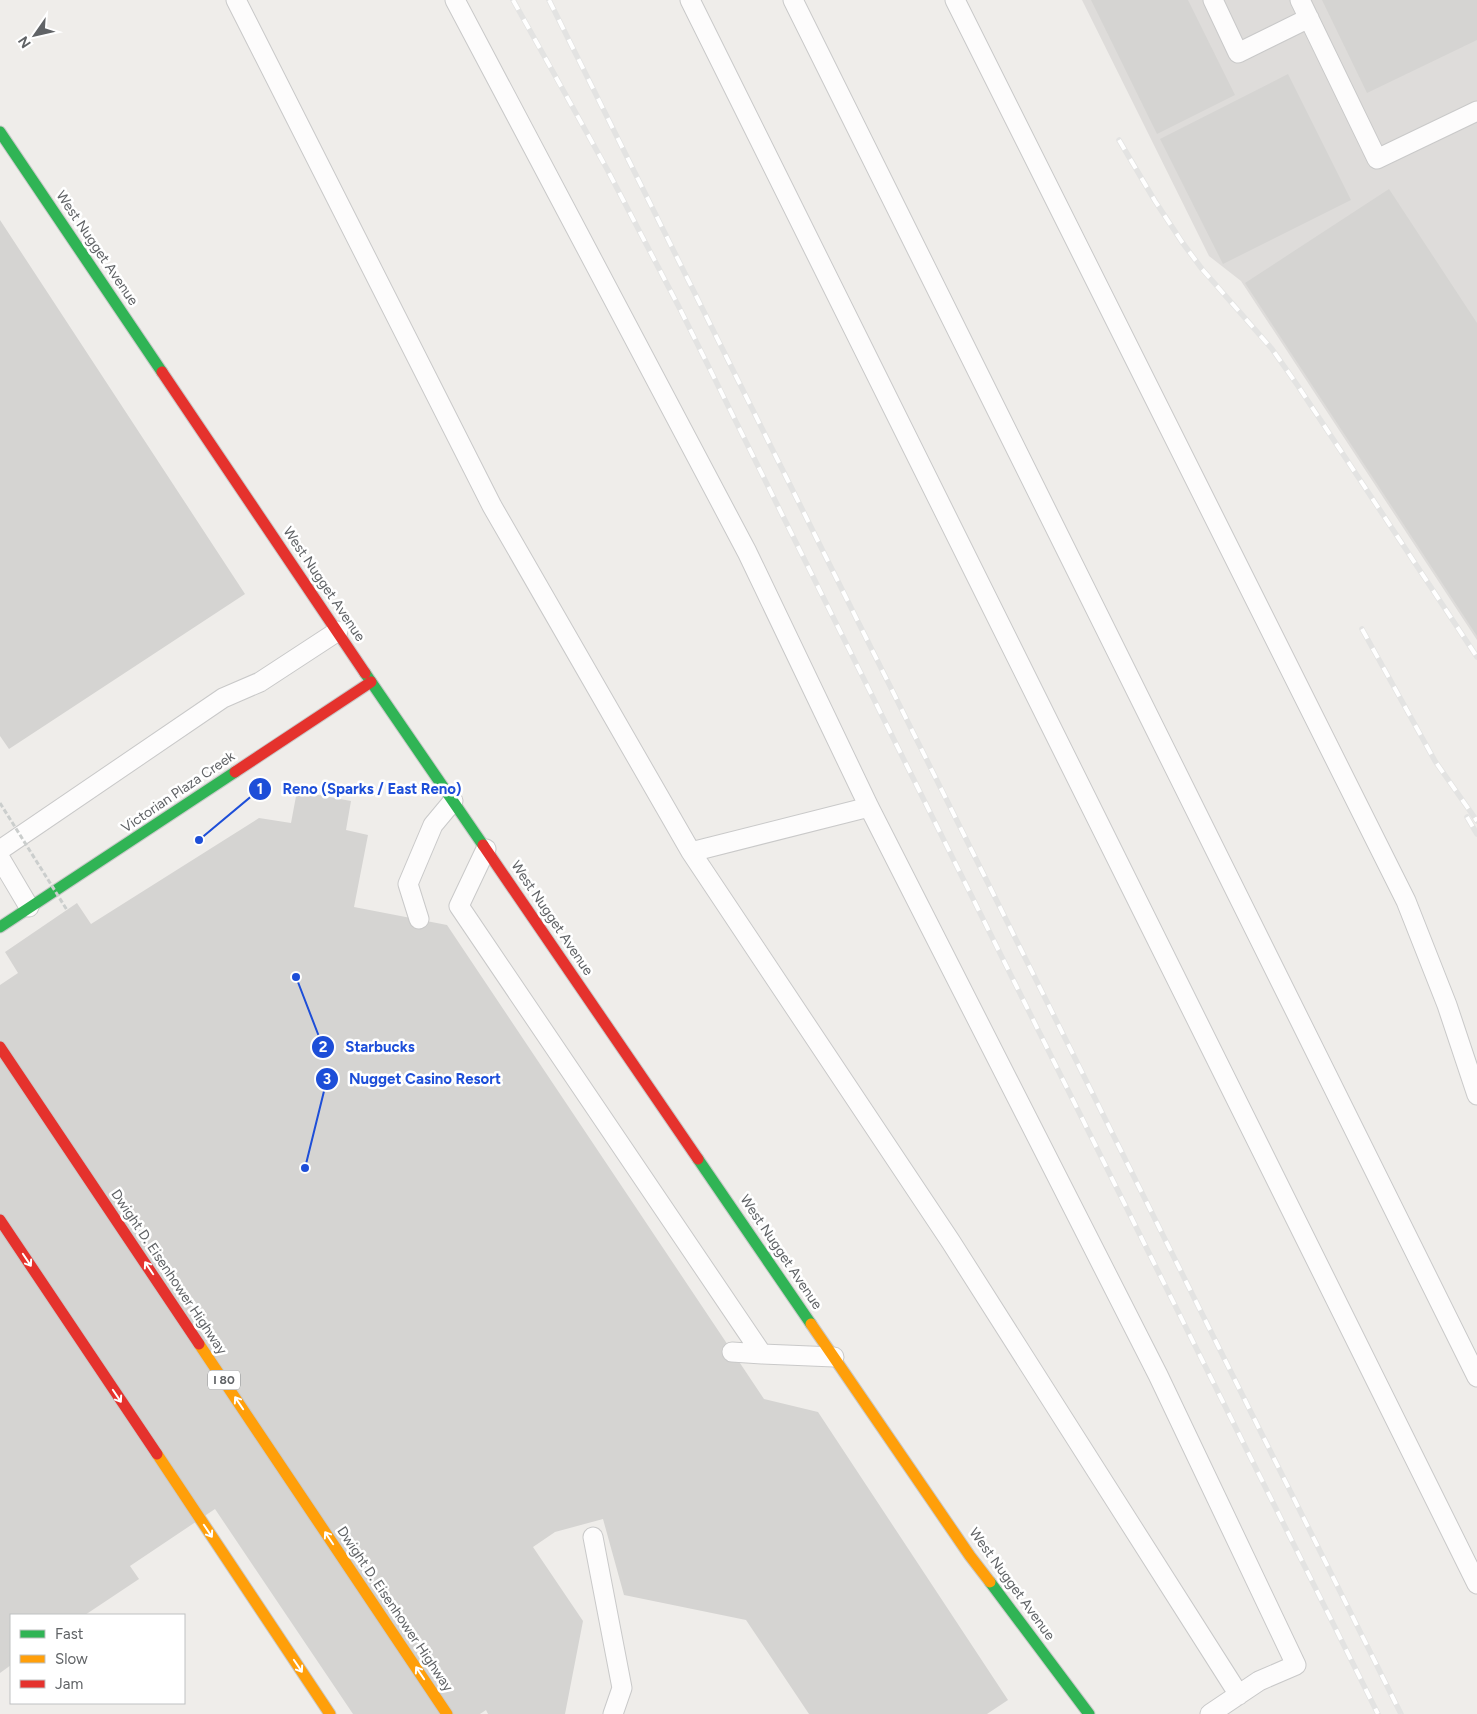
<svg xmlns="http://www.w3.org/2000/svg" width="1477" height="1714" viewBox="0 0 1477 1714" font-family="Figtree,sans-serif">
	<rect width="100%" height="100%" fill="#efedea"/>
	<!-- industrial -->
	<path fill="#dedcda" d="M 1082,0 L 1477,0 L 1477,640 L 1241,281 L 1209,256 Z"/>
	<!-- building -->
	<path fill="#d5d4d2" d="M 1091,0 L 1188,0 L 1235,95 L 1157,134 Z
		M 1322,0 L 1477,0 L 1477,40 L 1367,93 Z
		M 1288,74 L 1351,200 L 1223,264 L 1160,139 Z
		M 1389,189 L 1477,323 L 1477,636 L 1245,283 Z
		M 0,220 L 245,594 L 9,749 L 0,736 Z
		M 297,791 L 351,801 L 346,830 L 368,835 L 354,907 L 447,925 L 764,1399 L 818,1412 L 1008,1700 L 987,1714 L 809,1714 L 746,1620 L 624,1595 L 603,1519 L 555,1532 L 533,1547 L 583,1621 L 565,1714 L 488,1714 L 486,1710 L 480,1714 L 353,1714 L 215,1509 L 130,1566 L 139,1579 L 85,1615 L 11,1615 L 11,1665 L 0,1673 L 0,985 L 18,973 L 5,952 L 77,903 L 91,924 L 259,818 L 291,823 Z"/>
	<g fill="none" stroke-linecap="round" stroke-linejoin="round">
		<!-- lane casing -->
		<g stroke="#c9c9c9" stroke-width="21">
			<path id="lane" d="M 236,0 L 492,506 L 691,852 L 951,1242 L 1239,1695
				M 455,0 L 747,552 L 869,807 L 1158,1375 L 1296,1665 L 1259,1681 L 1210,1714
				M 690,0 L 1477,1584
				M 793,0 L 1477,1377
				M 955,0 L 1406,901 L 1447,1005 L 1477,1095
				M 1213,0 L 1238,53 L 1309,18
				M 1300,0 L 1377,159 L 1477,111
				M 486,849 L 459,906 L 762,1354 L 834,1357
				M 0,850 L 223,698 L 260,682 L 338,631
				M 691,852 L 869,807
				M 0,858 L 29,907
				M 419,919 L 408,884 L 433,825 L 453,801
				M 732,1352 L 762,1354
				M 593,1537 L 622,1688 L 613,1714"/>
		</g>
		<!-- fast casing -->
		<g stroke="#c9c9c9" stroke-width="13">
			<path id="fast" d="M 0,132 L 162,372
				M 365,673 L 483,845
				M 0,927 L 235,772
				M 698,1159 L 811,1324
				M 990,1582 L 1089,1714"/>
		</g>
		<!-- slow casing -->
		<g stroke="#c9c9c9" stroke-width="13">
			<path id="slow" d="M 811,1324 L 970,1556 L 990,1582
				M 199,1344 L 447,1714
				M 157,1454 L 330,1714"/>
		</g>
		<!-- jam casing -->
		<g stroke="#c9c9c9" stroke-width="13">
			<path id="jam" d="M 162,372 L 365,673
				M 235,772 L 371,682
				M 483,845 L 698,1159
				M 0,1047 L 199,1344
				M 0,1220 L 157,1454"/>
		</g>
		<!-- lane -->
		<use href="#lane" stroke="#fdfcfc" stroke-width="19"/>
		<!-- fast -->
		<use href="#fast" stroke="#30b455" stroke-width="11"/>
		<!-- slow -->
		<use href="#slow" stroke="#ff9f0a" stroke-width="11"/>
		<!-- jam -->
		<use href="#jam" stroke="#e5322d" stroke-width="11"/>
		<!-- rail casing -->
		<g stroke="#e3e3e2" stroke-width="5.5">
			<path id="rail" d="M 513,0 L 607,169 L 680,309 L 1378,1714
				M 549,0 L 1401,1714
				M 1119,140 L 1155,201 L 1182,242 L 1202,269 L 1272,349 L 1298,386 L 1477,657
				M 1362,629 L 1435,761 L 1477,821
				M 1467,817 L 1477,834"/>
		</g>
		<!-- rail -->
		<use href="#rail" stroke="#fff" stroke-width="4" stroke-dasharray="11" stroke-linecap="butt"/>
		<!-- path-bridge -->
		<path stroke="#cbcecd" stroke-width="3" stroke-dasharray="5 2.5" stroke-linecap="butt" d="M 0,803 L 67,910"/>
	</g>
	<!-- one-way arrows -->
	<defs><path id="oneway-shaft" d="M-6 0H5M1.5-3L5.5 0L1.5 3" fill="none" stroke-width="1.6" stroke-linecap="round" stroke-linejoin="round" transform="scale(1.25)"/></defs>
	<g stroke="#fff">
		<use href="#oneway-shaft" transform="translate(27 1260) rotate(56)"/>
		<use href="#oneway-shaft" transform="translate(149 1268) rotate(-124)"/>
		<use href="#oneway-shaft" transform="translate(117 1396) rotate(56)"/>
		<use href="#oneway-shaft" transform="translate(239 1403) rotate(-124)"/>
		<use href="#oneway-shaft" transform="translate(208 1531) rotate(56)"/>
		<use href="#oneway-shaft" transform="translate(329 1538) rotate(-124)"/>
		<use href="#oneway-shaft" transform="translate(298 1666) rotate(56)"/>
		<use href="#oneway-shaft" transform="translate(420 1673) rotate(-124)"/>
	</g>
	<g text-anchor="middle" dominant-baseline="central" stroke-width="5" stroke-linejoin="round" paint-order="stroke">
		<!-- shield labels -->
		<rect fill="#fff" stroke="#909294" stroke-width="1" x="208" y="1370.5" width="32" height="19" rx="4"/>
		<g font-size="12" font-weight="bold" fill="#606366">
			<text x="224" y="1380">I 80</text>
		</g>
		<!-- street labels -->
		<g font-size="14" fill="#606366" stroke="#fff">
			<text transform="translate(97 248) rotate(56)">West Nugget Avenue</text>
			<text transform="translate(324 584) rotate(56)">West Nugget Avenue</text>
			<text transform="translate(178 792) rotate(-34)">Victorian Plaza Creek</text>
			<text transform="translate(552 918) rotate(56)">West Nugget Avenue</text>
			<text transform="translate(781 1252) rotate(56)">West Nugget Avenue</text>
			<text transform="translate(169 1272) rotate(56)">Dwight D. Eisenhower Highway</text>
			<text transform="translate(1012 1584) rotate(54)">West Nugget Avenue</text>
			<text transform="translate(395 1609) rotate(56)">Dwight D. Eisenhower Highway</text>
		</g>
	</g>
	<!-- callouts -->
	<path fill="none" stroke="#1d4ed8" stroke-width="2" d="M199 840L260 789M296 977L323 1047M305 1168L327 1079"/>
	<g fill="#1d4ed8" stroke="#fff" stroke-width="2">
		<circle cx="199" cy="840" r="5"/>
		<circle cx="296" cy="977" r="5"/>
		<circle cx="305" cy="1168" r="5"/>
		<circle cx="260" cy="789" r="12"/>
		<circle cx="323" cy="1047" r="12"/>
		<circle cx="327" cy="1079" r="12"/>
	</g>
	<g font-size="15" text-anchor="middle" font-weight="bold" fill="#fff">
		<text x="260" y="794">1</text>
		<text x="323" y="1052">2</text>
		<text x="327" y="1084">3</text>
	</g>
	<g font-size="15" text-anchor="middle" font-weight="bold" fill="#1d4ed8" stroke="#fff" stroke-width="5" stroke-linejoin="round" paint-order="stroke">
		<text x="372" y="794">Reno (Sparks / East Reno)</text>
		<text x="380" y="1052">Starbucks</text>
		<text x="425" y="1084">Nugget Casino Resort</text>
	</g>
	<!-- legend -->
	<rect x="10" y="1614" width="175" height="90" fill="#ffffff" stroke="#bfc1c2"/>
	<rect x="20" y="1630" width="25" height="8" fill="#30b455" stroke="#bfc1c2"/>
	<text x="55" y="1639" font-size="15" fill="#606366">Fast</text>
	<rect x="20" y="1655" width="25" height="8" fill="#ff9f0a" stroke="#bfc1c2"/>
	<text x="55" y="1664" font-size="15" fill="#606366">Slow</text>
	<rect x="20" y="1680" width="25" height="8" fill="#e5322d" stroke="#bfc1c2"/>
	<text x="55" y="1689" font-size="15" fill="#606366">Jam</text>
	<!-- north arrow -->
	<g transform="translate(35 35) rotate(236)" stroke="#ffffff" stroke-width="4" paint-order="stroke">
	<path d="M0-4L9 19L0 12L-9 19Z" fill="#606366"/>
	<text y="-8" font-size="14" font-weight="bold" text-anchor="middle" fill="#606366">N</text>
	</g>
</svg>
